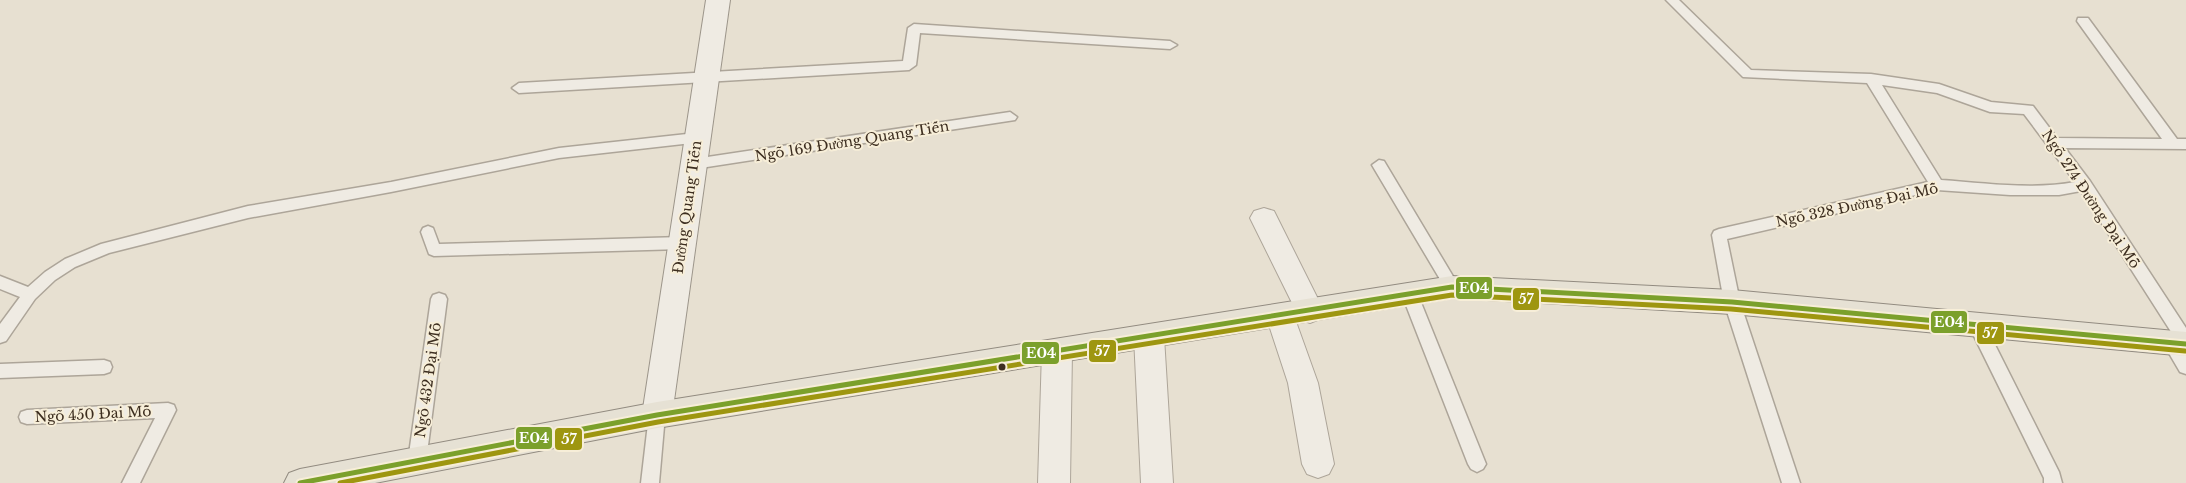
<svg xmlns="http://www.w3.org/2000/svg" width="2186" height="483" viewBox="0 0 2186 483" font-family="'Libre Baskerville',serif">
	<rect width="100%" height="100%" fill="#e7e0d1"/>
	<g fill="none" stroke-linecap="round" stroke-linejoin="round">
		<!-- lane casing -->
		<g stroke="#ada599" stroke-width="3">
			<path id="lane" d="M 1666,0 L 1679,0 L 1751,70 L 1871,74 L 1939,84 L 1991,102 L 2033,106 L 2057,138 L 2162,139 L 2077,21 L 2078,18 L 2088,18 L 2177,139 L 2186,139 L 2186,149 L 2065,148 L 2090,181 L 2186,328 L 2186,348 L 2182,346 L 2186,353 L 2186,374 L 2180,372 L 2163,343 L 2165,338 L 2175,338 L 2081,191 L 2059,195 L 2010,195 L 1937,190 L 1727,239 L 1740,302 L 1800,483 L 1782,483 L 1724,302 L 1712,235 L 1714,231 L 1719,229 L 1928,182 L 1867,83 L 1743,77 ZM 1882,85 L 1937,93 L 1990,112 L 2024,114 L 2075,182 C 2031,190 1985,183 1941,180 Z
				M 914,24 L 1170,41 L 1177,45 L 1170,49 L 920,33 L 916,65 L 909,70 L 519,93 L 512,88 L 519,83 L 903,61 L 908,28 Z
				M 1010,112 L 1017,117 L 1015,120 L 694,169 L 687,164 L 694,159 Z
				M 696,133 L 701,134 L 703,138 L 701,142 L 559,158 L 391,192 L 248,218 L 109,253 L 75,267 L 55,280 L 35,299 L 6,341 L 0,343 L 0,324 L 20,297 L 0,289 L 0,276 L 28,287 L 45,272 L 65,259 L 101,244 L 248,206 L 391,182 L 559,148 Z
				M 1379,160 L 1384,161 L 1457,283 L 1460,287 L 1457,291 L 1452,293 L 1447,291 L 1372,165 Z
				M 428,226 L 433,228 L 439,244 L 682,237 L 687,239 L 690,243 L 687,247 L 682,249 L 434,256 L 429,254 L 421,232 L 423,228 Z
				M 1410,289 L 1415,291 L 1418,295 L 1486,464 L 1483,469 L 1477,472 L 1471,469 L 1468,464 L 1402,295 L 1405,291 Z
				M 439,293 L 445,295 L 447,299 L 426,461 L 423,466 L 417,469 L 411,466 L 408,461 L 431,299 L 433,295 Z
				M 1976,318 L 1982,319 L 2059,472 L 2062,483 L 2044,483 L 2044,478 L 1968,324 L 1970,319 Z
				M 104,360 L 110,362 L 112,367 L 110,372 L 104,374 L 0,378 L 0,364 Z
				M 168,403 L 174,405 L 176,410 L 140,483 L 122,483 L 155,418 L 27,424 L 21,422 L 19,417 L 21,412 L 27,410 Z
				M 657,408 L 663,410 L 665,415 L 659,483 L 641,483 L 649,415 L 651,410 Z"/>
		</g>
		<!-- street casing -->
		<g stroke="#ada599" stroke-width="2">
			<path id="street" d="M 1264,208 L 1274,211 L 1324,311 L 1320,319 L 1310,323 L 1300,319 L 1296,311 L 1250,218 L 1254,211 Z
				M 1280,304 L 1290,308 L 1294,316 L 1318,383 L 1334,464 L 1329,474 L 1318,478 L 1307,474 L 1302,464 L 1288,383 L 1266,316 L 1270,308 Z
				M 1149,325 L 1159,328 L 1164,337 L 1173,483 L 1141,483 L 1134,337 L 1139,328 Z
				M 1057,339 L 1067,342 L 1072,351 L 1070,483 L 1038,483 L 1042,351 L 1047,342 Z"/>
		</g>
		<!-- secondary casing -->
		<g stroke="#9c958a" stroke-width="2">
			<path id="secondary" d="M 706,0 L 730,0 L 672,415 L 668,424 L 657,428 L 646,424 L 642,415 Z"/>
		</g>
		<!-- primary casing -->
		<g stroke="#928b80" stroke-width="2">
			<path id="primary" d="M 1452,276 L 1732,290 L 2186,332 L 2186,356 L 1732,314 L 1452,298 L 657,428 L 375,483 L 284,483 L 289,473 L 300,469 L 657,402 Z"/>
		</g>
		<!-- lane -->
		<use href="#lane" fill="#efebe3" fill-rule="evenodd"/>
		<!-- street -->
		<use href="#street" fill="#efebe3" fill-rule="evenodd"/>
		<!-- secondary -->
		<use href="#secondary" fill="#efebe3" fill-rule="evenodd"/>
		<!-- primary -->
		<use href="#primary" fill="#e6e1d4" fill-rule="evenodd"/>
		<!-- bus-1 casing -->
		<g stroke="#f7eed8" stroke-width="9">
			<path id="bus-1" d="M 300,483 L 657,415 L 1452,287 L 1732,302 L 2186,344"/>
		</g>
		<!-- bus-2 casing -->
		<g stroke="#f7eed8" stroke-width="9">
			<path id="bus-2" d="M 340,483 L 658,422 L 1452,295 L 1731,309 L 2185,351"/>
		</g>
		<!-- bus-1 -->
		<use href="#bus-1" stroke="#7ba02b" stroke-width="5"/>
		<!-- bus-2 -->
		<use href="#bus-2" stroke="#9e9610" stroke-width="5"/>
	</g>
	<!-- markers -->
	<circle fill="#3d2e20" stroke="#f7eed8" stroke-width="2" cx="1002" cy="367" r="4.5"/>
	<g text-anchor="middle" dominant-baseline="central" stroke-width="4" stroke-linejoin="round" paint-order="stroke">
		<!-- street labels -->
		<g font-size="14" fill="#3d2e20" stroke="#f7eed8">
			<text transform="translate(852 141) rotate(-9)">Ngõ 169 Đường Quang Tiến</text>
			<text transform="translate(2091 199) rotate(56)">Ngõ 274 Đường Đại Mỗ</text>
			<text transform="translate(1857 205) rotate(-12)">Ngõ 328 Đường Đại Mỗ</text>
			<text transform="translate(687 207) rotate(-82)">Đường Quang Tiến</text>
			<text transform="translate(428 380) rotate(-82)">Ngõ 432 Đại Mỗ</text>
			<text transform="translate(93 414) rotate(-3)">Ngõ 450 Đại Mỗ</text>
		</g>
	</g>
	<g stroke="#f7eed8" stroke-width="2">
		<rect x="1455" y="276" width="38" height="24" rx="5" fill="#7ba02b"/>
		<rect x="1512" y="287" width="28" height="24" rx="5" fill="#9e9610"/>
		<rect x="1930" y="310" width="38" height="24" rx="5" fill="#7ba02b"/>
		<rect x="1976" y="321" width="29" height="24" rx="5" fill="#9e9610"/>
		<rect x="1088" y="339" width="29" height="24" rx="5" fill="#9e9610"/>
		<rect x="1021" y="341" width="39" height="24" rx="5" fill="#7ba02b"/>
		<rect x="515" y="426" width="38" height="24" rx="5" fill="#7ba02b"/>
		<rect x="554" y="427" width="29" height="24" rx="5" fill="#9e9610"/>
	</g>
	<g font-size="14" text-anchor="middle" font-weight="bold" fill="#fff">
		<text x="1474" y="293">E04</text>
		<text x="1526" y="304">57</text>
		<text x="1949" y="327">E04</text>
		<text x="1990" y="338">57</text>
		<text x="1102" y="356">57</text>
		<text x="1041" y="358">E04</text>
		<text x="534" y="443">E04</text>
		<text x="569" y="444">57</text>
	</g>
</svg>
